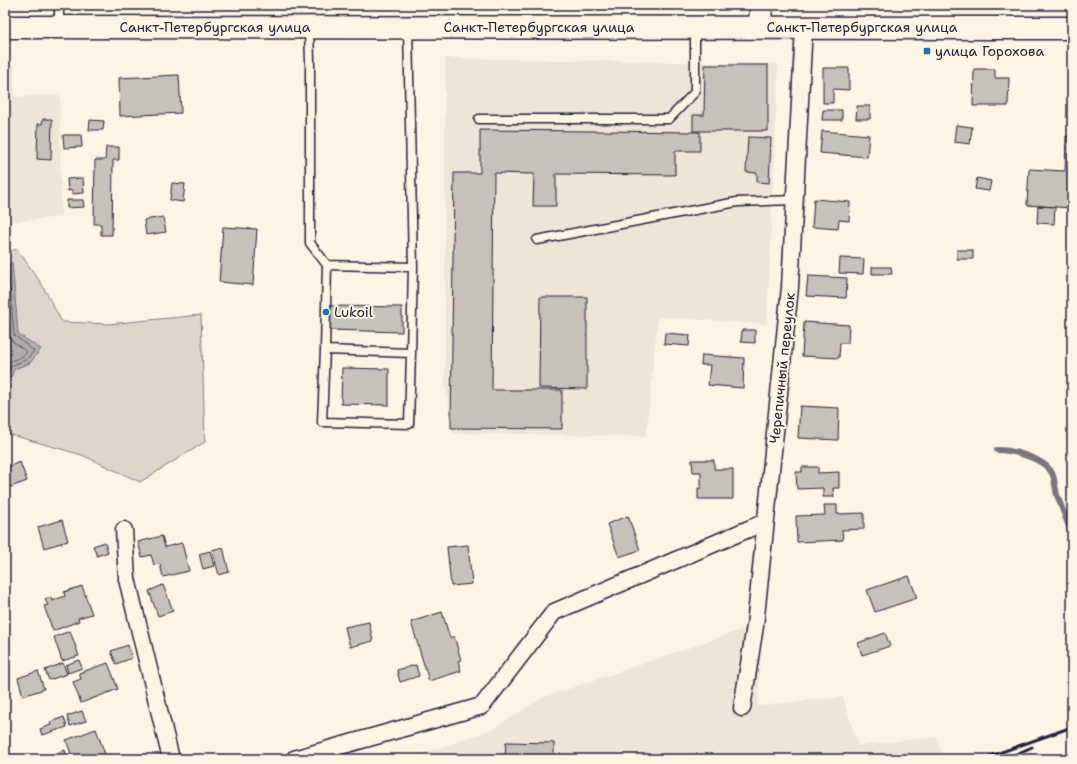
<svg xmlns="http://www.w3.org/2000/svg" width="1077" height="764" viewBox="0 0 1077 764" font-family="'Shantell Sans',sans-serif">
	<rect width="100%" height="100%" fill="#fcf5e5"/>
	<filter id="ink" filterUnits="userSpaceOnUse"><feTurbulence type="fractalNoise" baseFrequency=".025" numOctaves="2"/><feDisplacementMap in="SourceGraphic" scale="8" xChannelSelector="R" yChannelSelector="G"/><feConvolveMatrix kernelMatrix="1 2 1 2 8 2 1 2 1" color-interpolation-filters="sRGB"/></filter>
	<g filter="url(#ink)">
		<!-- built -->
		<path fill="#ece5d8" d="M 445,58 L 778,64 L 767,324 L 658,317 L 646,436 L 453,433 L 445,383 Z
			M 5,65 L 14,65 L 15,97 L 60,95 L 61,217 L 5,222 Z
			M 744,629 L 761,633 L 758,706 L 843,697 L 858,746 L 936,737 L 944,759 L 407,759 L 493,729 L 542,698 Z"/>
		<!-- green -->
		<path fill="#dcd6cc" stroke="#7f7c84" d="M 17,249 L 41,283 L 62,322 L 108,324 L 201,315 L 205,442 L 140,482 L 82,455 L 5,433 L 5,378 L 11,377 L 14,369 L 30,363 L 18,334 L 12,263 L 5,267 L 5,253 Z"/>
		<!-- water -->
		<path fill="#b2adab" stroke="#78757e" d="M 12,262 L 18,334 L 41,349 L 30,363 L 14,369 L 11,377 L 5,378 L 5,267 Z"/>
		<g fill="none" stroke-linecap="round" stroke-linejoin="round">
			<!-- shore -->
			<path stroke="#5c5a68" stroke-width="1" d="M 5,270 L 9,272 L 14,335 L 34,351 L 27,359 L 11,366 L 8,373 L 5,374
				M 5,290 L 10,336 L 12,341 L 27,352 C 22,360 10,358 5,366"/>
			<!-- stream -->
			<path stroke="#78757e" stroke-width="6" d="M 997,450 C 1012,450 1044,458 1052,473 C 1055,479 1055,488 1057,495 C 1062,508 1067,522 1072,535"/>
		</g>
		<!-- building -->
		<path fill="#c6c1bb" stroke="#22223b" d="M 5,64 L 7,64 L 7,97 L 5,97 Z
			M 705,65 L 768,65 L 768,131 L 693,131 L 693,115 L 704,115 Z
			M 823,68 L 849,68 L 849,90 L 833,89 L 833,103 L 823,103 Z
			M 974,69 L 995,69 L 995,78 L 1009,78 L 1008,106 L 973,106 Z
			M 179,75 L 181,113 L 120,116 L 119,78 Z
			M 857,106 L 870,106 L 870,119 L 856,119 Z
			M 823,110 L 842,110 L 842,120 L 822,120 Z
			M 43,119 L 52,119 L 51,160 L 37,159 L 38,124 L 42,124 Z
			M 90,120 L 104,121 L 103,130 L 89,130 Z
			M 956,125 L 972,127 L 970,144 L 954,142 Z
			M 480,130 L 700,132 L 700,151 L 675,151 L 675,175 L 556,174 L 556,206 L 533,206 L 534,174 L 494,173 L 492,390 L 562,390 L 562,429 L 451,428 L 454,173 L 480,173 Z
			M 822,131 L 869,135 L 867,157 L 820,153 Z
			M 63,135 L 81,135 L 82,147 L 64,148 Z
			M 1066,136 L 1072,137 L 1072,208 L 1027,205 L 1029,169 L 1065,171 Z
			M 748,137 L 771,138 L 769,183 L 757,182 L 757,173 L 746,172 Z
			M 106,147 L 119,147 L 119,160 L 113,160 L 112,235 L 101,235 L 101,224 L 94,224 L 95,160 L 105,160 Z
			M 83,178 L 84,193 L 72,194 L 72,190 L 68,191 L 67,179 Z
			M 977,178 L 991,181 L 989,191 L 975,189 Z
			M 172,183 L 185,184 L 183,202 L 170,200 Z
			M 814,199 L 850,202 L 849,221 L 839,220 L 838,229 L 812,227 Z
			M 67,200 L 83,200 L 84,207 L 67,208 Z
			M 1038,206 L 1055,207 L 1054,224 L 1037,223 Z
			M 163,217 L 166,232 L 146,235 L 144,220 Z
			M 223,227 L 257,229 L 253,285 L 219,282 Z
			M 957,250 L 973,250 L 973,259 L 957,259 Z
			M 840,258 L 864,259 L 863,274 L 839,273 Z
			M 872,267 L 891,267 L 892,274 L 872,274 Z
			M 808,276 L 847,278 L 846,298 L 806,296 Z
			M 540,297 L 587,297 L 587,389 L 539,388 Z
			M 330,306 L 402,307 L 402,332 L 329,330 Z
			M 804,322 L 849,325 L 848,343 L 840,343 L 839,358 L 802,356 Z
			M 742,330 L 755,330 L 755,343 L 741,342 Z
			M 665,333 L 690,335 L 689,346 L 664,344 Z
			M 702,355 L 744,358 L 743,388 L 708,385 L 710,365 L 701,365 Z
			M 342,368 L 389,369 L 389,405 L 341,404 Z
			M 800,406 L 839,408 L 838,440 L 798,438 Z
			M 692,460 L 714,460 L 714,469 L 733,469 L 733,499 L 698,499 L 698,488 L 701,488 L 701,472 L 693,472 Z
			M 20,462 L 27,481 L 5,489 L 5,468 Z
			M 802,467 L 818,467 L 818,473 L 839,472 L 839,488 L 833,488 L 834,497 L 823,497 L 823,488 L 797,489 L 796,472 L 802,472 Z
			M 824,505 L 837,505 L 837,514 L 864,513 L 864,529 L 842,530 L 843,540 L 797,542 L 796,516 L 825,515 Z
			M 628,516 L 640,550 L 619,557 L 607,524 Z
			M 62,520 L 68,541 L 44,548 L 38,527 Z
			M 162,536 L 165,547 L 182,543 L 189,571 L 163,577 L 160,564 L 154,565 L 151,555 L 142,557 L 138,542 Z
			M 105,542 L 108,552 L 97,556 L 93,546 Z
			M 468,545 L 472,584 L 451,586 L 447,547 Z
			M 223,547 L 229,572 L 219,575 L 212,550 Z
			M 210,551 L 214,566 L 203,569 L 199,554 Z
			M 909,576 L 917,598 L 875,612 L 867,590 Z
			M 163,585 L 173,611 L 158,616 L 149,591 Z
			M 82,586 L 92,614 L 78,618 L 79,621 L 53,631 L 44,606 L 48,605 L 45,599 L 51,597 L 52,601 L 65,596 L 64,592 Z
			M 442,612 L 450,638 L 454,636 L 461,660 L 458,661 L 461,671 L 429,681 L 411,622 Z
			M 369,622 L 373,641 L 350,647 L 345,627 Z
			M 70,631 L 79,656 L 62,661 L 54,637 Z
			M 885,633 L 890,646 L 862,655 L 858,643 Z
			M 128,645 L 132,658 L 116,664 L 111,651 Z
			M 79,660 L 82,668 L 68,673 L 66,665 Z
			M 63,663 L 67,674 L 49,680 L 45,670 Z
			M 108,663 L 118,689 L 81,703 L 73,682 L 81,679 L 79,673 Z
			M 416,665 L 419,676 L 400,682 L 397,670 Z
			M 38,671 L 44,689 L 23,696 L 18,678 Z
			M 82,711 L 86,721 L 70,726 L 67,716 Z
			M 64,717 L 67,727 L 42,735 L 40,729 L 51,725 L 50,722 Z
			M 96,729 L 106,757 L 99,759 L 73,759 L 66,740 Z
			M 506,742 L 554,743 L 554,759 L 505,759 Z
			M 65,750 L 67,759 L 46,759 L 46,757 Z"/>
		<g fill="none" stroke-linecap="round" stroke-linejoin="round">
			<!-- lane casing -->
			<g stroke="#22223b" stroke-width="11">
				<path id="lane" d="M 59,5 L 59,27
					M 309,28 L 310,61 L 310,243 L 327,265 L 413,267 L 408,27
					M 479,119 L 669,119 L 695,92 L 695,28
					M 537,240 L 737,202 L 795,200
					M 327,265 L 325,350 L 411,353 L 413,267
					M 325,350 L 322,422 L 409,424 L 411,353"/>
			</g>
			<!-- street casing -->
			<g stroke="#22223b" stroke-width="19">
				<path id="street" d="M 124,530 L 127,579 L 171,759
					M 742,708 L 755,626 L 790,287 L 804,27
					M 294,759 L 482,706 L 554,612 L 765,522"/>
			</g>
			<!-- secondary casing -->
			<g stroke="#22223b" stroke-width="25">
				<path id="secondary" d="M 760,27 L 761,5"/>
			</g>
			<!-- primary casing -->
			<g stroke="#22223b" stroke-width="25">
				<path id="primary" d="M 5,27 L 1072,28"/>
			</g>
			<!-- lane -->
			<use href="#lane" stroke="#fcf5e5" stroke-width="8"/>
			<!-- street -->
			<use href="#street" stroke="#fcf5e5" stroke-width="16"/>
			<!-- secondary -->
			<use href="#secondary" stroke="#fcf5e5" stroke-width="22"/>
			<!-- primary -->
			<use href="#primary" stroke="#fcf5e5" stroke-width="22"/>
			<!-- rail -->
			<path stroke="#22223b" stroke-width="3" d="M 982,759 L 1072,727
				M 1005,759 L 1032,747"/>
		</g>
	</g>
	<!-- markers -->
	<g fill="#1f6fb2" stroke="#fcf5e5" stroke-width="1.5">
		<rect x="923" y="47" width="8" height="8" rx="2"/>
		<circle cx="326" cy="312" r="4"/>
	</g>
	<g text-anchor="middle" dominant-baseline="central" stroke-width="4" stroke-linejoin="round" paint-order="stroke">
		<!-- street labels -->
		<g font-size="14" fill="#22223b" stroke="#fcf5e5">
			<text x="215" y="27">Санкт-Петербургская улица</text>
			<text x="539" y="27">Санкт-Петербургская улица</text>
			<text x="862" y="27">Санкт-Петербургская улица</text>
			<text transform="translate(782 368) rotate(-84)">Черепичный переулок</text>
		</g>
		<!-- poi labels -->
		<g font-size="14" fill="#22223b" stroke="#fcf5e5" text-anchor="start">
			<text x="935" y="51">улица Горохова</text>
			<text x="334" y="312">Lukoil</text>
		</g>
	</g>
	<!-- margin -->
	<rect width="1077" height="764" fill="none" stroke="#fcf5e5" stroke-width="20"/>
	<rect x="10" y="10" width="1057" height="744" fill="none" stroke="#22223b" stroke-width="1.5" filter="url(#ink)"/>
</svg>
